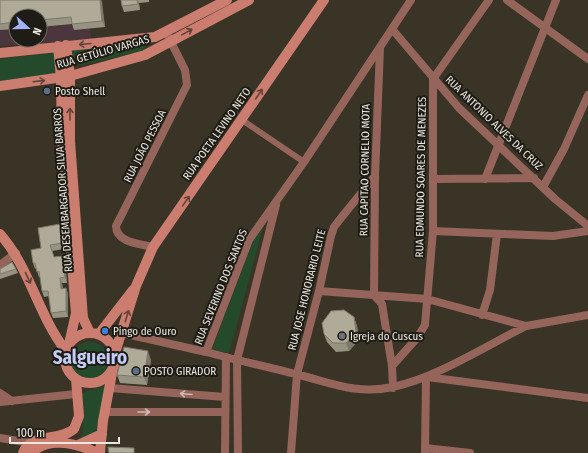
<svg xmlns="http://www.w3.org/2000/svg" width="588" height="453" viewBox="0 0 588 453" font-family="'Fira Sans Condensed',sans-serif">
	<rect width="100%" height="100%" fill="#393425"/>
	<!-- education -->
	<path fill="#4a363c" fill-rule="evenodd" d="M 0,0 L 88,0 L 91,39 L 0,46 ZM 16,16 L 40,16 L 40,40 L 16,40 Z"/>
	<!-- green -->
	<path fill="#254a2b" d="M 143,42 L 146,45 L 144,50 L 139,52 L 83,65 L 76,64 L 71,60 L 71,54 L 74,49 Z
		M 54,53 L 56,77 L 0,82 L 0,59 Z
		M 263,228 L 229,353 L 212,350 L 253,241 Z
		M71 361a19 19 0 1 1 38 0a19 19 0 1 1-38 0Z
		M 106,385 L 98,432 L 79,439 L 83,432 L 79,394 Z"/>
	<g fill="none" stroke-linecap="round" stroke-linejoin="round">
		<!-- pedestrian -->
		<path stroke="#95645b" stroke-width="6" d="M 242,120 L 304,162"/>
		<!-- minor -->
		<path stroke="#95645b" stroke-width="8" d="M 411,0 L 304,162 L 249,240 L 206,352 C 235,360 265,366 295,374 C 330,382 355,395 393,387 C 436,378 486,346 526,326
			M 507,0 L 588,59
			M 392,29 L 459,108 L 555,199 L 588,226
			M 380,48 L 375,176 L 374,295 L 382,304 L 392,366 L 393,388
			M 433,79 L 489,0
			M 434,179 L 534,178
			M 485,179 L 556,0
			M 543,187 L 564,149 L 588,95
			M 433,231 L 553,236 L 588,231
			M 153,247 C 141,244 116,243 116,226 L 187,85 L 185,70 L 168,36
			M 0,265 L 16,253
			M 319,291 L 427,299 L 526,326 L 588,315
			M 482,315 L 490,290 L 497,234
			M 122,333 L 206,352
			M 392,366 L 417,338 L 425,325 L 433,231 L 433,79
			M 427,377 L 588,398
			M 110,388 L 225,397
			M 0,393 L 12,401
			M 0,402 L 76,394
			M 105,412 L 225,412
			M 0,438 L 30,443
			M 425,448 L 470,453
			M 225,453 L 226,357
			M 238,453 L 237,360 L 276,205
			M 291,453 L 297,374 L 319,291 L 331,236 L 334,227 L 341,218 L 375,176
			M 425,453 L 426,377"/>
		<!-- secondary -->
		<path stroke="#cb7d6f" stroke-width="10" d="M 66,45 L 70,76 L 70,141 L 83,318 L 90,333
			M 58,46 L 61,78 L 62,142 L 76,313 L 69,344
			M 0,53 L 155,37 L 227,0
			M 0,86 L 70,76 L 145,55 L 249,0
			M 0,234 C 30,268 38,315 66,351
			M65 358a25 25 0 1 1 50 0a25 25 0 1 1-50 0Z
			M 99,334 L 133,290
			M 115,353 L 136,286 L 153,247 L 324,0
			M 78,445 L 102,434
			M 23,453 C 31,432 59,442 74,429 L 79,416 L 76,379
			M 31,453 C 50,435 78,444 98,453
			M 100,453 L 103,421 L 113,368"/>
	</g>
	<!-- wall -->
	<path fill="#979383" d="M 0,0 L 101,0 L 105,27 L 74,30 L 72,24 L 40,27 L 40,16 L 16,16 L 16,29 L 0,30 Z
		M 121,0 L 149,0 L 149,2 L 139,3 L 140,10 L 124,12 L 122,6 Z
		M 60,224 L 62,230 L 64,249 L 52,251 L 54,257 L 63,256 L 65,262 L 67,283 L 62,283 L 63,289 L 66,288 L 68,294 L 68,317 L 53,318 L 51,313 L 49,296 L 44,297 L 42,291 L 40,277 L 39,277 L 36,268 L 35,269 L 33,263 L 41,248 Z
		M 0,269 L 16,269 L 18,273 L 0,279 Z
		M 354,317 L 357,326 L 359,340 L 349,351 L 336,352 L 327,342 L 324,334 Z
		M 151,360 L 147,385 L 120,383 L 117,375 Z"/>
	<!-- shaded-wall -->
	<path fill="#7b786a" d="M 100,0 L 101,0 L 102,1 L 105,27 L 102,21 Z
		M 137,0 L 138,0 L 139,3 L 140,10 L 138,4 Z
		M 60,224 L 62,230 L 64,249 L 62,243 Z
		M 63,256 L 65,262 L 67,283 L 65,277 Z
		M 60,278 L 62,283 L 63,294 L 61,289 Z
		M 66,288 L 68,294 L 68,317 L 66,311 Z
		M 354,317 L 357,326 L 359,340 L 349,351 L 346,343 Z
		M 148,351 L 151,360 L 147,385 L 144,377 Z"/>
	<!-- building -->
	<path fill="#b0ab98" stroke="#7b786a" d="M 0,0 L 100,0 L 102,21 L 72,24 L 71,17 L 40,20 L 40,16 L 16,16 L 16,22 L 0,24 Z
		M 121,0 L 137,0 L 138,4 L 122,6 Z
		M 60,224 L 62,243 L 50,245 L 54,257 L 63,256 L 65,277 L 60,278 L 61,289 L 66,288 L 66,311 L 51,313 L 48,291 L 42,291 L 39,271 L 37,272 L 35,263 L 33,263 L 31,250 L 41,248 L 38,228 Z
		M 12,262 L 16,269 L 0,274 L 0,269 Z
		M 344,310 L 354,317 L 356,332 L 346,343 L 333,343 L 324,334 L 322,323 L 331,311 Z
		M 124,347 L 148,351 L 144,377 L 117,375 Z
		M 108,447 L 134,448 L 134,453 L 109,453 Z"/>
	<!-- one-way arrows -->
	<defs><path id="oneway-shaft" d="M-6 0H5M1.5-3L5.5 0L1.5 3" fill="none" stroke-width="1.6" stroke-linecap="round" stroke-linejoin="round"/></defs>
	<g stroke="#634339">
		<use href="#oneway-shaft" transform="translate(187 32) rotate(-29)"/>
		<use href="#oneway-shaft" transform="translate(85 44) rotate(175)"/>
		<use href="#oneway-shaft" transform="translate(39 81) rotate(-7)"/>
		<use href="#oneway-shaft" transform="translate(259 94) rotate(-56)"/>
		<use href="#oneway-shaft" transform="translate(70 114) rotate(-90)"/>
		<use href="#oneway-shaft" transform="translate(186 201) rotate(-55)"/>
		<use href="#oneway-shaft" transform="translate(28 278) rotate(65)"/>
		<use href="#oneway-shaft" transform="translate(127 316) rotate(-73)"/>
	</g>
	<g stroke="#cdbab0">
		<use href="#oneway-shaft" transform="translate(186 394) rotate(-175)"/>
		<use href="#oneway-shaft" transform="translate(144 412)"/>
	</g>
	<!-- markers -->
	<g fill="#5c6f8a" stroke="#1e1c15" stroke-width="1.5">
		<circle cx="47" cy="91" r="4"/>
		<circle cx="136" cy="371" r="4"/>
	</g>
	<circle fill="#3f7fe0" stroke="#1e1c15" stroke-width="1.5" cx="105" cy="331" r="4"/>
	<circle fill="#6b7280" stroke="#1e1c15" stroke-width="1.5" cx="342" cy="336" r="4"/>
	<g text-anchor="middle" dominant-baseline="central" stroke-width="4" stroke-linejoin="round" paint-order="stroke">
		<!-- street labels -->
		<g font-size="11" fill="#ebe8de" stroke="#1e1c15">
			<text transform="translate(103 52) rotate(-16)">RUA GETÚLIO VARGAS</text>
			<text transform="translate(494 123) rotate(44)">RUA ANTONIO ALVES DA CRUZ</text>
			<text transform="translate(217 134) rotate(-55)">RUA POETA LEVINO NETO</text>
			<text transform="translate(145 146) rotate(-63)">RUA JOÃO PESSOA</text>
			<text transform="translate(365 170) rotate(-89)">RUA CAPITAO CORNELIO MOTA</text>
			<text transform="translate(421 177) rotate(-89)">RUA EDMUNDO SOARES DE MENEZES</text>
			<text transform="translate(63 190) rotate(-94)">RUA DESEMBARGADOR SILVA BARROS</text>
			<text transform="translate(221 287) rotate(-68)">RUA SEVERINO DOS SANTOS</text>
			<text transform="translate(307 290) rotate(-76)">RUA JOSE HONORARIO LEITE</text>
		</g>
		<!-- poi labels -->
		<g font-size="11" fill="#ebe8de" stroke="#1e1c15" text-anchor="start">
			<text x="55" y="91">Posto Shell</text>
			<text x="113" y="331">Pingo de Ouro</text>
			<text x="350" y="336">Igreja do Cuscus</text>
			<text x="144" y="371">POSTO GIRADOR</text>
		</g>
		<!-- town labels -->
		<g font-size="19" font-weight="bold" fill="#c4cdf8" stroke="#1e1c15">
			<text x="90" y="357">Salgueiro</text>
		</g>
	</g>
	<!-- north arrow -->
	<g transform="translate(28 28) rotate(111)"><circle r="19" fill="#1e1c15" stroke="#706e65"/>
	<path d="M0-3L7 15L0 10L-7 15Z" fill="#a3b2fd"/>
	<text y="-6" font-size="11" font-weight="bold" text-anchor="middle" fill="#ebe8de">N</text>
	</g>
	<!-- scale -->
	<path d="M10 437v6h109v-6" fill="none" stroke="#ebe8de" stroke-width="2"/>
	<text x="16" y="437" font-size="12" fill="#ebe8de" stroke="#1e1c15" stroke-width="3" paint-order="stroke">100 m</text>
</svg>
